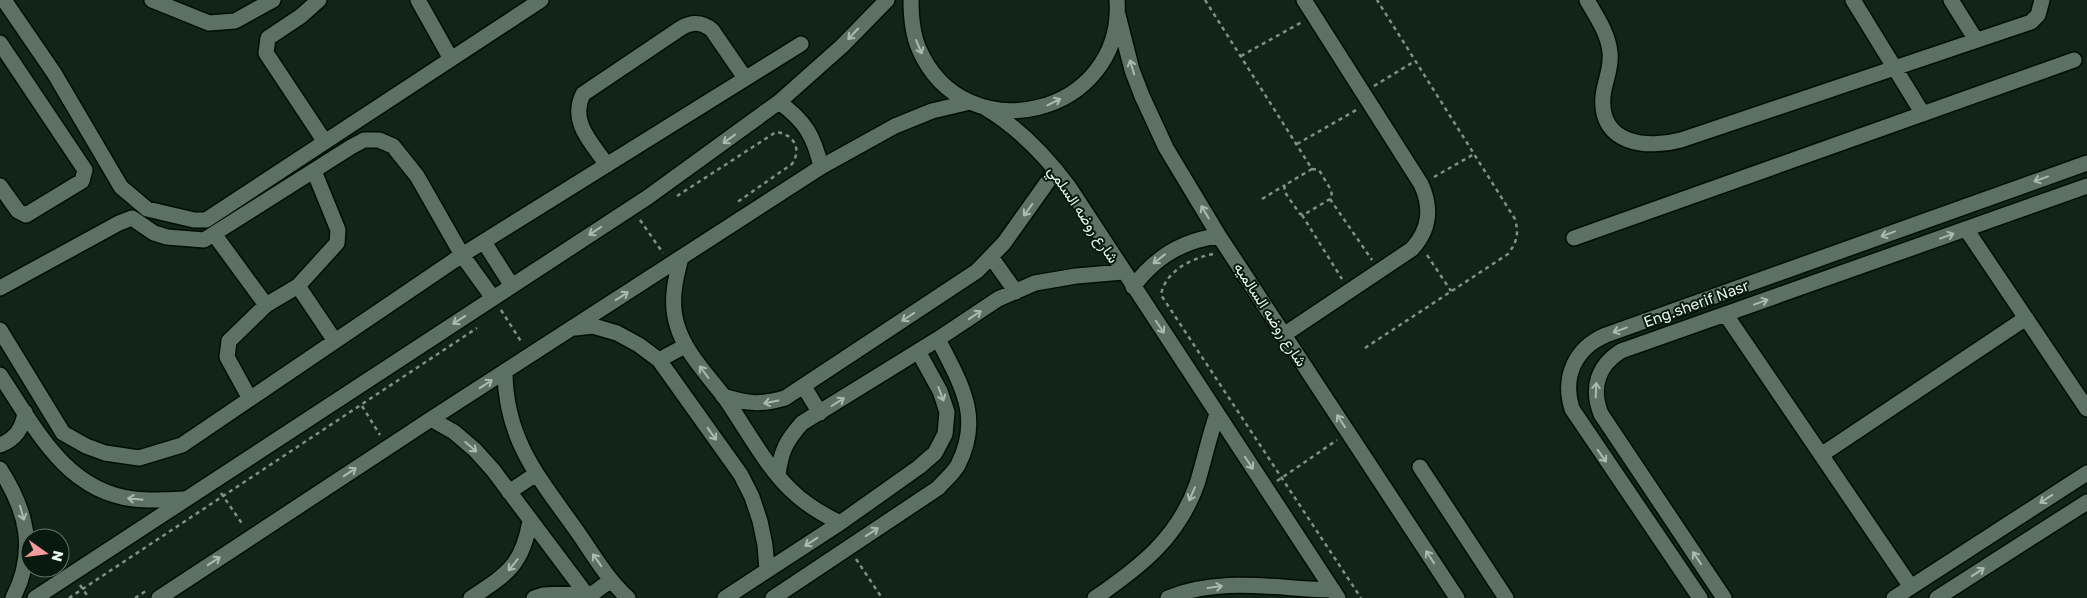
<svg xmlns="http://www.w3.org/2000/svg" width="2087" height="598" viewBox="0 0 2087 598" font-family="'Golos Text',Vazirmatn,sans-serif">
	<rect width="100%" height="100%" fill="#122417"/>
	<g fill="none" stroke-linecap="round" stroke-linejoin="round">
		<!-- minor casing -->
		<g stroke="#000d04" stroke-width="18">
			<path id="minor" d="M 4,0 L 54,73 L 121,187 L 147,209 L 194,220 L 206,220 L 541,0
				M 152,0 L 209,23 L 235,21 L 273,0
				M 319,0 L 301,16 L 268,38 L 266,53 L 325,142
				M 418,0 L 451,59
				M 911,0 C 911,17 912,33 919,49 C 965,155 1125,115 1117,0
				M 1587,0 C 1596,16 1608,33 1610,52 C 1612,69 1604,82 1603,97 C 1599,145 1648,149 1681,140 L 2031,22 L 2038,15 L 2042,0
				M 1853,0 L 1923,114
				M 1951,0 L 1976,40
				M 1118,15 L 1132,70 L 1142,96 L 1166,148 L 1219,236 L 1457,598
				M 0,43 L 85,170 L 82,181 L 26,215 L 18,211 L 0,186
				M 779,102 C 805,121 814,136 821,167
				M 984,107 C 1018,127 1045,155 1069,187 L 1338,598
				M 607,165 C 592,143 569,122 583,94 L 681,28 C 693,21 702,22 712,30 L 745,78
				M 1966,229 L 2087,409
				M 214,234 L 266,305
				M 1574,238 L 2074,60
				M 484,242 L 512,286
				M 685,255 L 681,258 C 675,280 670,302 677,325 C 685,353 708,375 725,398 C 745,427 767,468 792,491 C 806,505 822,514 840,523
				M 991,257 L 1016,292
				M 298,286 L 335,341
				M 1133,287 C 1155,257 1183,240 1219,236
				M 0,288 L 119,223 L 132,218 L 154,233 L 167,237 L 204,240 L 351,147 L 364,140 L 379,140 L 393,146 L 417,176 L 462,255 L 493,298
				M 1726,315 L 1911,587
				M 575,328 L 593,326 L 617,333 L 639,345 L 659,360 L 741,475 L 752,497 L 760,521 L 765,545 L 767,570
				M 0,330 L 63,433 L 86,446 L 105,453 L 139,458 L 182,445 L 462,255 L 801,44
				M 1285,334 L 1412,249 C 1430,229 1432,208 1421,184 L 1304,0
				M 659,360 L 685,346
				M 505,371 C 505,441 541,480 579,534 C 594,556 608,580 628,598
				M 0,375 C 35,427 65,491 134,499 C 151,501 167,500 184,499
				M 804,387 L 820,413
				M 723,396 C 748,404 761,405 785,398 L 977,271 L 1004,243 L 1056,170
				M 250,399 L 227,357 L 229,341 L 266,305 L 298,286 L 337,243 L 338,230 L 314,171
				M 431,419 L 454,432 L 475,450 L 493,470 L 589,598
				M 0,445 C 16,439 23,428 25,412
				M 1821,455 L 2026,318
				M 1420,467 L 1506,598
				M 0,469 C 27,511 37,551 13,598
				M 778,475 C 781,451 786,441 802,423 L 938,339 L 998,299 L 1035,283 L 1076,276 L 1123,272
				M 509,492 L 536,474
				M 588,597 L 611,580
				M 35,598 L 648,197 L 779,102 L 842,46 L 887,0
				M 159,598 L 431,419 L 821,167 L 895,126 L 932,111 L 970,102
				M 471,598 C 507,574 522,566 530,521
				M 534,598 L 543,595 L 585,593
				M 725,598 L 840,523 L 919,467 L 935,453 L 945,434 L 947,412 L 940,391 L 918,351
				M 773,598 L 938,488 C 944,481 953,474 958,465 C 983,416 960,383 938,339
				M 1095,598 C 1140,567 1178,538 1197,484 C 1204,461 1209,437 1217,414
				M 1168,598 C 1221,576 1278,589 1333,590
				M 1700,598 L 1572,409 C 1562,377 1575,348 1606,335 L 2087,163
				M 1724,598 L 1601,414 C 1591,389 1597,366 1621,351 L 2087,186
				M 1894,598 L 2087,473
				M 1937,598 L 2087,502"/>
		</g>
		<!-- path -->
		<path stroke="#819085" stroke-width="2.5" stroke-dasharray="4 4" stroke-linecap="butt" d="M 1205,0 L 1312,169
			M 1241,56 L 1302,22
			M 1374,86 L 1415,61
			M 1297,144 L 1358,109
			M 1312,169 L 1319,170 L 1331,190 L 1332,197 L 1330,199 L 1305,214 L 1300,214 L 1284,191 L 1285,185 Z
			M 1434,177 L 1474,154
			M 677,196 L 776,132 C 794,134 802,149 792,164 L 736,203
			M 1262,199 L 1285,185
			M 1330,199 L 1372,260
			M 1302,215 L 1342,279
			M 640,220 L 663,253
			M 1213,254 C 1192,258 1165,271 1161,295 L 1361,598
			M 1427,255 L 1451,291
			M 501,310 L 522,343
			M 1365,348 L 1508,254 C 1517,242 1519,234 1515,219 L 1377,0
			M 362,406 L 380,435
			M 1277,481 L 1337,440
			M 221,493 L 243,525
			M 856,559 L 882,598
			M 80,585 L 89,598
			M 69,598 L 477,328
			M 135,598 L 146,591"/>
		<!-- minor -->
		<use href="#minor" stroke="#5d7162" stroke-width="15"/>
	</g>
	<!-- one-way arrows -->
	<defs><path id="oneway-shaft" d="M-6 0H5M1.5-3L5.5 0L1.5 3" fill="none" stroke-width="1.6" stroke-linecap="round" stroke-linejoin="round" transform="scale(1.25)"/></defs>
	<g stroke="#acbbb0">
		<use href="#oneway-shaft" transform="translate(853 34) rotate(133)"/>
		<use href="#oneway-shaft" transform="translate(919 47) rotate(67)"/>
		<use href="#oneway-shaft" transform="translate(1132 67) rotate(-107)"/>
		<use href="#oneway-shaft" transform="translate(1054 102) rotate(-26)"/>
		<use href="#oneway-shaft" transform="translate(729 139) rotate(144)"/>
		<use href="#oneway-shaft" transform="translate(2041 179) rotate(160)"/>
		<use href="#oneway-shaft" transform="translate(1028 210) rotate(126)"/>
		<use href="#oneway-shaft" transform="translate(1205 212) rotate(-121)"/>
		<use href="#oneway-shaft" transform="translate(595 231) rotate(147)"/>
		<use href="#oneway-shaft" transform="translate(1888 234) rotate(160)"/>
		<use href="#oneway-shaft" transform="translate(1947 236) rotate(-20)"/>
		<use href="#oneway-shaft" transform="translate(1159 259) rotate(142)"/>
		<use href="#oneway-shaft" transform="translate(622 296) rotate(-33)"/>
		<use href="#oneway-shaft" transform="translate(1761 302) rotate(-20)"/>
		<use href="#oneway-shaft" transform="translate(975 315) rotate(-34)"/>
		<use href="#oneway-shaft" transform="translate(908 317) rotate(146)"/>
		<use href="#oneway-shaft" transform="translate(459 320) rotate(147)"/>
		<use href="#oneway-shaft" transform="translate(1160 327) rotate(57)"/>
		<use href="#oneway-shaft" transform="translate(1620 330) rotate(160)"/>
		<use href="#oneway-shaft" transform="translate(704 372) rotate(-127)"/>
		<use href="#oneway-shaft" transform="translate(486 384) rotate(-33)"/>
		<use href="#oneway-shaft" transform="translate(1596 390) rotate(-88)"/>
		<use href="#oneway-shaft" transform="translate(941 394) rotate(69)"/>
		<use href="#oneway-shaft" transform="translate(771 402) rotate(168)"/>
		<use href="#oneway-shaft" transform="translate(838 402) rotate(-32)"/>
		<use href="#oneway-shaft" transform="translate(1341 421) rotate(-123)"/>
		<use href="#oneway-shaft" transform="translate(712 434) rotate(55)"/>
		<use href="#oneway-shaft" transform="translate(471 447) rotate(41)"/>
		<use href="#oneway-shaft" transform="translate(1602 456) rotate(55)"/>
		<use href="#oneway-shaft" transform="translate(1249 463) rotate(57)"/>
		<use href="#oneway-shaft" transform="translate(350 472) rotate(-33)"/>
		<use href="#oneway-shaft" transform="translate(1192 494) rotate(114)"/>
		<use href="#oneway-shaft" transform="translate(135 499) rotate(-174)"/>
		<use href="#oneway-shaft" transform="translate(2046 499) rotate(147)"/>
		<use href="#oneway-shaft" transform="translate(22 513) rotate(74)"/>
		<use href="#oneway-shaft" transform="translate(872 532) rotate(-33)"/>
		<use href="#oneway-shaft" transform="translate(811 542) rotate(147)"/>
		<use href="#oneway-shaft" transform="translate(1430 557) rotate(-123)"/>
		<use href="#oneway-shaft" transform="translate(1697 558) rotate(-124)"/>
		<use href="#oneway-shaft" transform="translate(597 560) rotate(-125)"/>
		<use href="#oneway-shaft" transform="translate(214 561) rotate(-33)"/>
		<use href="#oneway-shaft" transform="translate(513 565) rotate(129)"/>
		<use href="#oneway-shaft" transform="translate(1978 572) rotate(-33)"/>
		<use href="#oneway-shaft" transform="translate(1215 587) rotate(-8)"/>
	</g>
	<g text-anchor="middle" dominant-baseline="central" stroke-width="4" stroke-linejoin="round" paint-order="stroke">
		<!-- street labels -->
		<g font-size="15" fill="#ecf8ef" stroke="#081a0f">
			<text transform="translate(1084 214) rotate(56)">شارع روضه السلمي</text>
			<text transform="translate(1696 303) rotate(-20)">Eng.sherif Nasr</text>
			<text transform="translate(1271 314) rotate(57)">شارع روضه السالميه</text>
		</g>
	</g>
	<!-- north arrow -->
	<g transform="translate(45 553) rotate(104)"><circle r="24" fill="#081a0f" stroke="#637369"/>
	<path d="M0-4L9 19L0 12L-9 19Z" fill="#f59b9b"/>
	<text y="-8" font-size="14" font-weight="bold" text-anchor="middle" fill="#ecf8ef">N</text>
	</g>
</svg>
